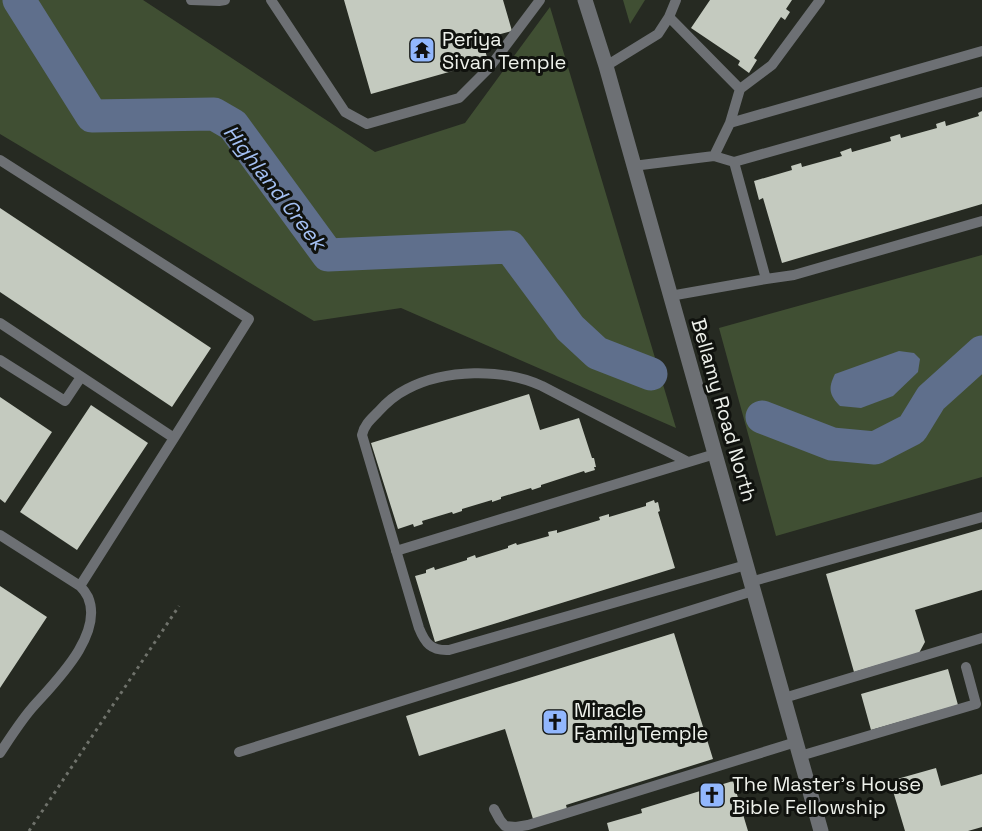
<svg xmlns="http://www.w3.org/2000/svg" width="982" height="831" viewBox="0 0 982 831" font-family="'Space Grotesk',sans-serif">
	<rect width="100%" height="100%" fill="#262a22"/>
	<!-- green -->
	<path fill="#404f33" d="M 0,0 L 143,0 L 375,152 L 465,123 L 550,7 L 676,428 L 401,308 L 314,321 L 0,134 Z
		M 623,0 L 645,0 L 630,24 Z
		M 982,255 L 982,477 L 776,536 L 719,328 Z"/>
	<!-- water -->
	<path fill="#5f6f8c" d="M 899,351 L 914,353 L 920,359 L 918,372 L 893,396 L 861,408 L 840,406 C 829,395 828,388 835,374 Z"/>
	<g fill="none" stroke-linecap="round" stroke-linejoin="round">
		<!-- river -->
		<path stroke="#5f6f8c" stroke-width="33" d="M 19,0 L 92,116 L 214,114 L 233,125 L 328,255 L 510,247 L 570,328 L 597,353 L 651,374
			M 762,417 L 832,444 L 875,448 L 912,429 L 931,398 L 982,352"/>
	</g>
	<!-- building -->
	<path fill="#c4cabf" d="M 344,0 L 503,0 L 512,31 L 482,39 L 488,61 L 371,94 Z
		M 710,0 L 792,0 L 786,9 L 790,12 L 785,20 L 781,17 L 754,58 L 757,60 L 749,73 L 738,65 L 740,61 L 691,28 Z
		M 982,111 L 982,204 L 782,263 L 763,198 L 759,200 L 754,181 L 792,170 L 791,166 L 801,163 L 802,167 L 842,156 L 840,152 L 851,148 L 852,152 L 891,141 L 890,137 L 900,134 L 901,138 L 937,128 L 936,124 L 945,121 L 946,126 L 979,116 L 978,113 Z
		M 0,208 L 211,348 L 172,407 L 0,292 Z
		M 529,394 L 540,430 L 579,418 L 592,458 L 594,458 L 596,467 L 594,467 L 595,470 L 585,473 L 584,471 L 541,485 L 541,487 L 532,490 L 531,488 L 501,497 L 501,499 L 492,502 L 492,500 L 462,509 L 462,511 L 453,514 L 452,512 L 422,521 L 423,524 L 414,527 L 413,524 L 398,529 L 371,443 Z
		M 0,397 L 52,432 L 5,503 L 0,499 Z
		M 91,405 L 148,443 L 77,550 L 20,512 Z
		M 654,500 L 655,503 L 658,502 L 660,511 L 658,512 L 675,568 L 435,642 L 415,576 L 426,573 L 426,570 L 434,567 L 435,570 L 467,560 L 467,558 L 475,555 L 476,558 L 508,548 L 508,546 L 516,543 L 517,545 L 549,536 L 548,532 L 557,530 L 557,533 L 600,520 L 599,517 L 609,514 L 609,517 L 646,506 L 646,503 Z
		M 982,529 L 982,590 L 915,610 L 925,642 L 919,653 L 854,672 L 826,574 Z
		M 0,586 L 47,617 L 0,688 Z
		M 674,633 L 713,759 L 566,805 L 567,809 L 533,819 L 505,729 L 419,756 L 406,716 Z
		M 948,669 L 958,705 L 871,730 L 861,694 Z
		M 936,768 L 941,786 L 982,774 L 982,827 L 968,831 L 905,831 L 890,781 Z
		M 733,781 L 748,831 L 609,831 L 607,823 L 642,813 L 641,809 Z"/>
	<g fill="none" stroke-linecap="round" stroke-linejoin="round">
		<!-- path -->
		<path stroke="#6f726b" stroke-width="3" stroke-dasharray="3 4.5" stroke-linecap="butt" d="M 29,831 L 179,606"/>
		<!-- service -->
		<path stroke="#6d7074" stroke-width="10" d="M 191,0 L 219,1 L 225,0
			M 271,0 L 345,112 L 367,124 L 459,98 L 489,68 L 540,0
			M 669,17 L 740,89
			M 606,66 L 658,34 L 669,17 L 676,0
			M 730,123 L 982,51
			M 714,156 L 730,123 L 740,89 L 772,65 L 820,0
			M 0,160 L 249,319 L 174,438 L 0,323
			M 734,162 L 982,92
			M 633,166 L 714,156 L 734,162 L 766,279 L 670,296
			M 766,279 L 794,275 L 982,221
			M 0,360 L 65,401 L 81,377
			M 688,462 L 542,386 C 503,368 445,369 407,389 C 395,395 386,403 378,412 C 371,419 364,425 362,435 L 419,628 C 425,643 431,651 449,650 L 746,565
			M 0,535 L 80,586 C 83,589 86,593 88,597 C 104,635 55,682 32,708 C 20,722 10,738 0,753
			M 396,551 L 715,454
			M 750,582 L 982,517
			M 80,586 L 174,438
			M 784,698 L 982,638
			M 239,752 L 753,591
			M 800,756 L 976,704 L 966,667
			M 494,809 L 500,820 L 505,826 L 516,827 L 528,825 L 796,742"/>
		<!-- tertiary -->
		<path stroke="#6d7074" stroke-width="15" d="M 585,0 L 606,66 L 821,831"/>
	</g>
	<!-- icons -->
	<defs>
		<g id="temple-square" transform="scale(1.35)"><rect x="-9" y="-9" width="18" height="18" rx="4" fill="#92b7fd" stroke="#10120e"/><path d="M0-6L5-2H3V0L6.5 2.5H4V6H1.5V3h-3V6H-4V2.5H-6.5L-3 0V-2H-5Z" fill="#111"/></g>
		<g id="church-square" transform="scale(1.35)"><rect x="-9" y="-9" width="18" height="18" rx="4" fill="#92b7fd" stroke="#10120e"/><path d="M-1.2-6h2.4v3.5h3.3v2.4h-3.3V6h-2.4V-.1h-3.3v-2.4h3.3Z" fill="#111"/></g>
	</defs>
	<g fill-rule="evenodd">
		<use href="#temple-square" x="422" y="50"/>
		<use href="#church-square" x="555" y="722"/>
		<use href="#church-square" x="712" y="795"/>
	</g>
	<g text-anchor="middle" dominant-baseline="central" stroke-width="6" stroke-linejoin="round" paint-order="stroke">
		<!-- poi labels -->
		<g font-size="20" fill="#eef1eb" stroke="#10120e" text-anchor="start">
			<text x="442" y="39">Periya<tspan x="442" dy="23">Sivan Temple</tspan></text>
			<text x="574" y="710">Miracle<tspan x="574" dy="23">Family Temple</tspan></text>
			<text x="732" y="784">The Master's House<tspan x="732" dy="23">Bible Fellowship</tspan></text>
		</g>
		<!-- street labels -->
		<g font-size="20" fill="#eef1eb" stroke="#10120e">
			<text transform="translate(724 410) rotate(74)">Bellamy Road North</text>
		</g>
		<!-- water labels -->
		<g font-size="21" font-style="italic" fill="#a4c0f3" stroke="#10120e">
			<text transform="translate(275 187) rotate(52)">Highland Creek</text>
		</g>
	</g>
</svg>
